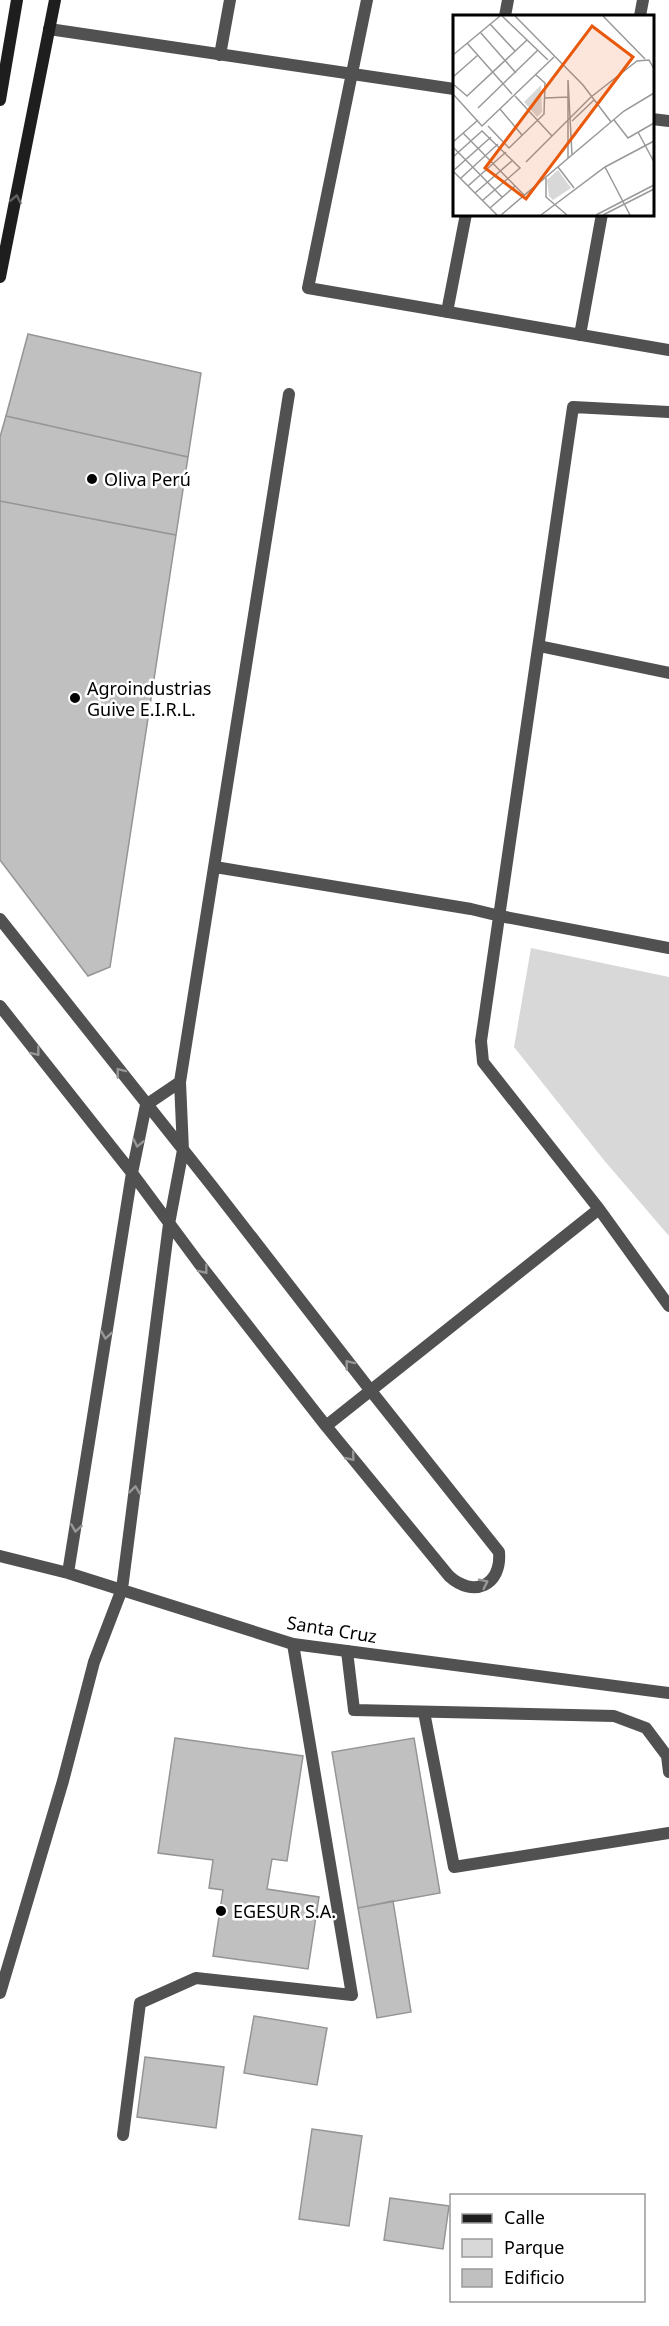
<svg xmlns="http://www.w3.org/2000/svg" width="669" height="2326" viewBox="0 0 669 2326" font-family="'Noto Sans',sans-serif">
	<rect width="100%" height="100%" fill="#fff"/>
	<!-- green -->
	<path fill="#d8d8d8" d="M 531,948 L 669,977 L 669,1236 L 603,1159 L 514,1047 Z"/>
	<!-- building -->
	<path fill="#c0c0c0" stroke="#959595" stroke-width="1.5" d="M 28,334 L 201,373 L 188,457 L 6,416 Z
		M 6,416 L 188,457 L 176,535 L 0,501 L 0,437 Z
		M 0,501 L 176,535 L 110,967 L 88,976 L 0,860 Z
		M 175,1738 L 303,1756 L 287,1861 L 272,1859 L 267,1889 L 319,1897 L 308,1969 L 213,1956 L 223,1890 L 209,1888 L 213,1860 L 158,1853 Z
		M 414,1738 L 440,1893 L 358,1908 L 332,1752 Z
		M 393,1901 L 411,2012 L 377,2018 L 358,1908 Z
		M 254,2016 L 327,2028 L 317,2085 L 244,2073 Z
		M 145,2057 L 224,2067 L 216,2128 L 137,2117 Z
		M 312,2129 L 362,2136 L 349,2226 L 299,2219 Z
		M 390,2198 L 449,2206 L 443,2249 L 384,2240 Z"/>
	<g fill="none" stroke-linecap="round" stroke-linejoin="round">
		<!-- lane -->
		<path stroke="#515151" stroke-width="12" d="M 347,1651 L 354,1710 L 614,1716 L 646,1728 L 667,1756 L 669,1772
			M 424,1712 L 454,1867 L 669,1833
			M 123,2135 L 140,2003 L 196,1978 L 352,1995 L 293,1644"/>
		<!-- street -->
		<path stroke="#515151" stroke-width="12" d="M 367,0 L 308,288 L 669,350
			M 505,16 L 508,0
			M 640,16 L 643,0
			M 49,29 L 454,89
			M 220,55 L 230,0
			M 652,119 L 669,121
			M 447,312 L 466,214
			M 580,335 L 602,214
			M 669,412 L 573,407 L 481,1041 L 483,1062 L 599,1209 L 669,1306
			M 539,646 L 669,673
			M 215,867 L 471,909 L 500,916 L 669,948
			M 0,919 L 212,1186 L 371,1391 L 499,1552 C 502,1586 473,1598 449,1576 L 326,1426 L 198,1262 L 132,1173 L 0,1006
			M 326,1426 L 599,1209
			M 0,1556 L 68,1573 L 293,1644 L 669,1693
			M 68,1573 L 132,1173 L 146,1105 L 180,1082
			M 0,1993 L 63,1781 L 94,1662 L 122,1589 L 169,1224 L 183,1150 L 180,1082 L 289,394"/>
		<!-- secondary -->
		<path stroke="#1e1e1e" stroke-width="12" d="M 0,100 L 17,0
			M 0,277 L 55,0"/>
	</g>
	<!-- one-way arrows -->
	<defs><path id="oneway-chevron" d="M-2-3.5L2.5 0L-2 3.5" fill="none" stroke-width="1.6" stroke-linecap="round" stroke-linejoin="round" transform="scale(1.5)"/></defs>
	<use stroke="#626262" href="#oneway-chevron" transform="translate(16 199) rotate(-79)"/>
	<g stroke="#979797">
		<use href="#oneway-chevron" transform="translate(36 1052) rotate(52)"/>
		<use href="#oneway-chevron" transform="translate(120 1072) rotate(-128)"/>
		<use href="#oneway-chevron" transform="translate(138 1143) rotate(102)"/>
		<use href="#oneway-chevron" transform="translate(204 1270) rotate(52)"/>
		<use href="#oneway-chevron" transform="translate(106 1335) rotate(99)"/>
		<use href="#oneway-chevron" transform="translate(349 1364) rotate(-128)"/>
		<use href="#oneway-chevron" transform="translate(351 1457) rotate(51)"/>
		<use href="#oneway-chevron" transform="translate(135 1490) rotate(-83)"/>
		<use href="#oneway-chevron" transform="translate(76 1528) rotate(99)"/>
		<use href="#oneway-chevron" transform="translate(484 1583) rotate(-26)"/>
	</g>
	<!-- markers -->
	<g fill="#000" stroke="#fff" stroke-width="2">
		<circle cx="92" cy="479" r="6"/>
		<circle cx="75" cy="698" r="6"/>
		<circle cx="221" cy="1911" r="6"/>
	</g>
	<g text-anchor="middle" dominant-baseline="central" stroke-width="5" stroke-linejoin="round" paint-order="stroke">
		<!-- poi labels -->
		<g font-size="18" fill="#000" stroke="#fff" text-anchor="start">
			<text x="104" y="479">Oliva Perú</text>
			<text x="87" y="688">Agroindustrias<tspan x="87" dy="21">Guive E.I.R.L.</tspan></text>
			<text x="233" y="1911">EGESUR S.A.</text>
		</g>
		<!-- street labels -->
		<g font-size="18" fill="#000" stroke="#fff">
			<text transform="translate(332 1629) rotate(9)">Santa Cruz</text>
		</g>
	</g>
	<!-- overview -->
	<g transform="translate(453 15)">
		<rect width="201" height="201" fill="#fff"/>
		<path d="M 88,70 L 89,97 L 84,102 L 71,87 ZM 105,155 L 118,173 L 100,185 L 96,181 L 94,165 Z" fill="#d8d8d8"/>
		<path fill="none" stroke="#999" stroke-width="1.5" d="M 49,1 L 95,45M 62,1 L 130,70 L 158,107M 150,1 L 192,44M 37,9 L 62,36M 27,17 L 63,58M 14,28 L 59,79M 0,40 L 47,1M 0,62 L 25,40M 0,69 L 14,81 L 74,25M 0,79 L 29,111 L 101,42M 62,81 L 99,121M 92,83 L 116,82M 25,93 L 85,35M 47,94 L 69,120M 161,105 L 175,123 L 201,108M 119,106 L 141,85M 35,111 L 56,133 L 91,99 L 92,68 L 83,60M 185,117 L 201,147M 10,118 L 71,180M 38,122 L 0,156 L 44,200M 0,127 L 25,105M 0,132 L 49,182M 0,142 L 29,116 L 67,153 L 30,185M 115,143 L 115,65 L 119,140M 73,147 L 138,82 L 184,46 L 196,45 L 201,54M 105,152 L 121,173M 152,152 L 177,200M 8,163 L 45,129M 93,163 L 93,182 L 114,200M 15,171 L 53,137M 22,178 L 60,145M 37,193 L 62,171M 48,200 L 171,96 L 201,78M 88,200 L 152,152 L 201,126M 143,200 L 201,170M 150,200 L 201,174"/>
		<path fill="#e8590c" fill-opacity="0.15" stroke="#e8590c" stroke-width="3" d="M 139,11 L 180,42 L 73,184 L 32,153 Z"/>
		<rect width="201" height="201" fill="none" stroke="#000" stroke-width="3"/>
	</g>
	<!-- legend -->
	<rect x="450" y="2194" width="195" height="108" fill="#ffffff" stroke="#999999" stroke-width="1.5"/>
	<rect x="462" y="2214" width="30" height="9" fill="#1e1e1e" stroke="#999999" stroke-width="1.5"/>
	<text x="504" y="2224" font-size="18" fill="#000000">Calle</text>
	<rect x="462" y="2239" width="30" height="18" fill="#d8d8d8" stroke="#999999" stroke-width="1.5"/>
	<text x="504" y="2254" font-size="18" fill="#000000">Parque</text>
	<rect x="462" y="2269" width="30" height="18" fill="#c0c0c0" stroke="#999999" stroke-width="1.5"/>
	<text x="504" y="2284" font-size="18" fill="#000000">Edificio</text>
</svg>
